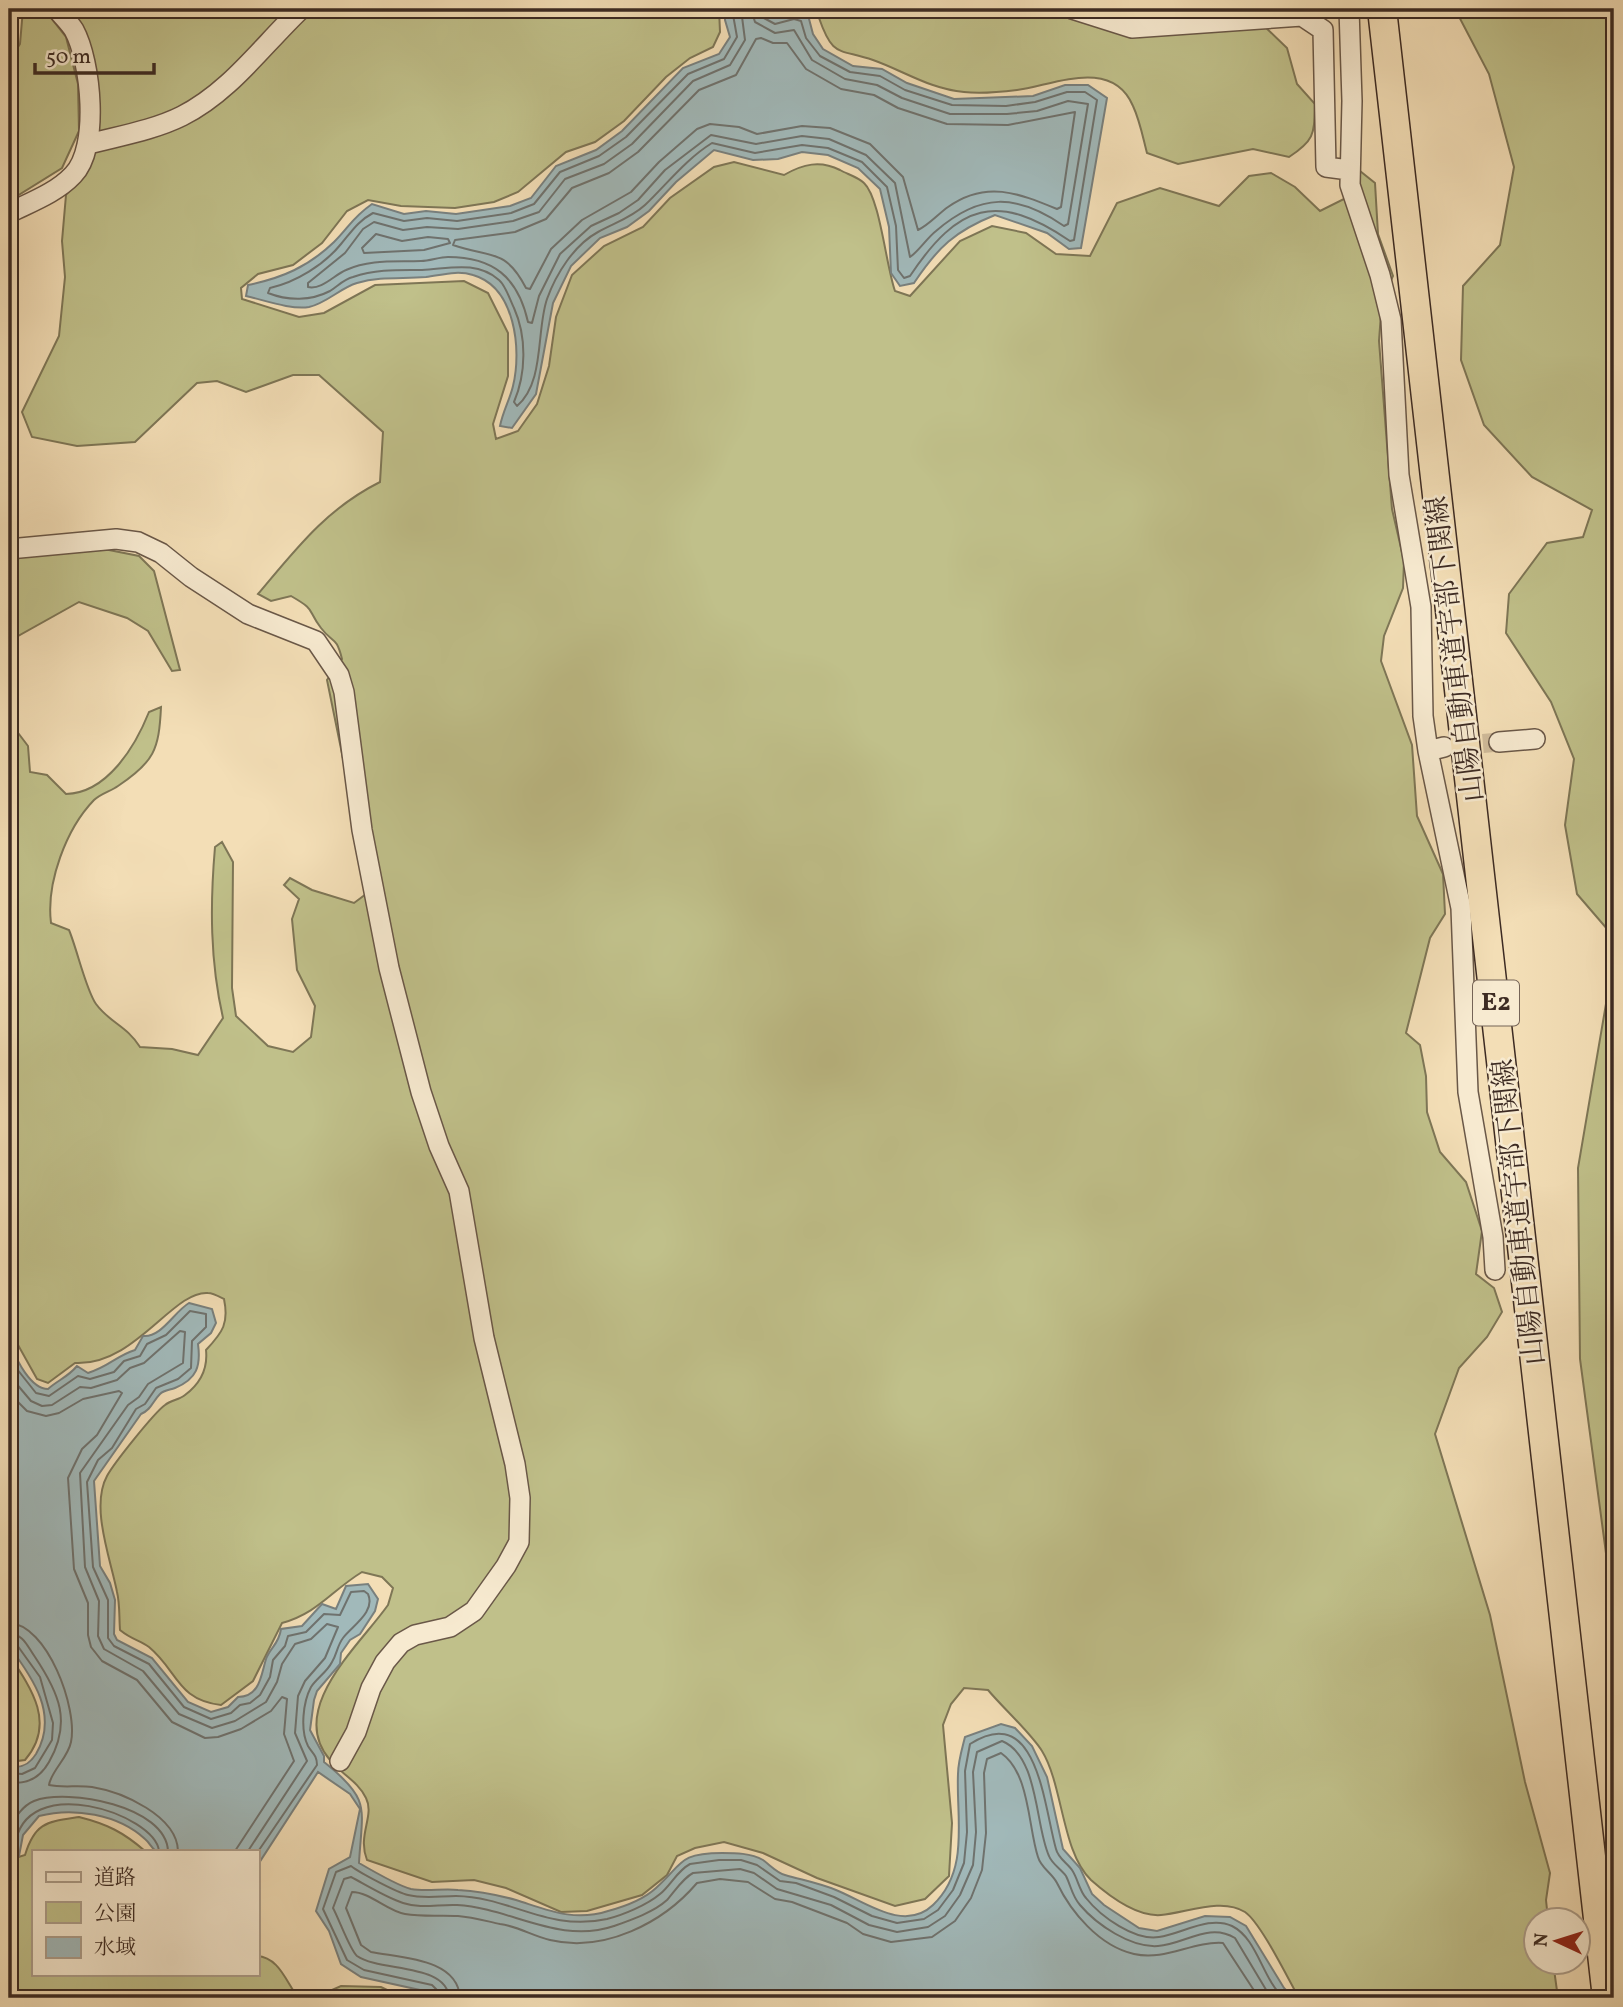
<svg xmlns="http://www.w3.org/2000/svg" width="1623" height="2007" viewBox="0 0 1623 2007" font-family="Vollkorn,'Noto Serif JP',serif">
	<rect width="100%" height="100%" fill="#f3deb6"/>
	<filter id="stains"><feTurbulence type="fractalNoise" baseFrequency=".00286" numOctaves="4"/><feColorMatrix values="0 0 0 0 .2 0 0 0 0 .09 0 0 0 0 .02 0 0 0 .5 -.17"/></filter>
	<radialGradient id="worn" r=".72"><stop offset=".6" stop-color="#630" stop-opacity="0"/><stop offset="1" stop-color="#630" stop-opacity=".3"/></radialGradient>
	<!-- green -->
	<path fill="#c0c08a" stroke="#7e7656" stroke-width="2" d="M 23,9 L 44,9 L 66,37 L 78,84 L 79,131 L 62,168 L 9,201 L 9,61 L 20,44 Z
		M 65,9 L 719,9 L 720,32 L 713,47 L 690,58 L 666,77 L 624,121 L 595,142 L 566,152 L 518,192 L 494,202 L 455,208 L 401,206 L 368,200 L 347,211 L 322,243 L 293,265 L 258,274 L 241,288 L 242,299 L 299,317 L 324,313 L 375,285 L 464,281 L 488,293 L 508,333 L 508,376 L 493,424 L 496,439 L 518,431 L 537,404 L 549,366 L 556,317 L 572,275 L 604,246 L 643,227 L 670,198 L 714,167 L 734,162 L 784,175 C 803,164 820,160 840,170 C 847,174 858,177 864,183 C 880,198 886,266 895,291 L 910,296 L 960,241 L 992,226 L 1026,233 L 1056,254 L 1090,256 L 1117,203 L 1160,188 L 1219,206 L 1249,176 L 1271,173 L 1295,187 L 1320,211 L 1344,199 L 1360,171 L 1375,183 L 1378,234 L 1393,276 L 1382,300 L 1379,341 L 1392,509 L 1404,561 L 1403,588 L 1384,636 L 1381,661 L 1412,745 L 1417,816 L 1443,874 L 1445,914 L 1430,938 L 1406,1033 L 1420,1045 L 1426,1076 L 1427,1112 L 1440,1152 L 1466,1182 L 1482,1231 L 1476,1274 L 1494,1288 L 1502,1312 L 1487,1337 L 1459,1368 L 1435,1434 L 1490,1615 L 1525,1782 L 1550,1873 L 1546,1900 L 1548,1919 L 1536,1920 L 1536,1962 L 1553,1962 L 1558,1998 L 1299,1998 C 1288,1979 1261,1923 1245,1912 C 1222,1897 1186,1913 1161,1915 C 1136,1917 1109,1896 1091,1880 C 1062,1853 1063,1785 1042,1751 C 1030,1732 1003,1708 988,1690 L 964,1688 L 951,1704 L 943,1725 L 952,1823 L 949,1876 L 925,1899 L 895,1906 L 817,1878 L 763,1853 L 724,1842 L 695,1848 L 677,1856 L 667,1875 L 642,1895 L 587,1911 L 561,1912 L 506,1888 L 474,1880 L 432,1882 L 367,1860 C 357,1835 375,1816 366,1798 C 358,1781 341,1774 330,1760 C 286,1709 360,1645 388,1605 L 393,1588 L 382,1577 L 362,1572 C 331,1591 318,1613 282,1623 L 253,1681 L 221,1705 C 177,1700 178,1671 149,1647 C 140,1640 132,1640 120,1630 C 119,1617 120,1604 117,1592 C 111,1560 90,1507 107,1476 C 114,1463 154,1413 165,1405 C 171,1400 179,1400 185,1395 C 201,1383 208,1369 206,1350 C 223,1332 229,1323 224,1299 C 220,1297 213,1293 208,1293 C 173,1290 135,1366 75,1363 L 48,1383 L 37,1379 L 13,1336 L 14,1317 L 9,1302 L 9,721 L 28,746 L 30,772 L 47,775 L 66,794 C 107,793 135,747 149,712 L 161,707 C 159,750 154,762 118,786 C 111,791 100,794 94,800 C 66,829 46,883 51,923 L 69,930 C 77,949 86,990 96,1004 C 110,1023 127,1026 140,1047 L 172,1049 L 198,1055 L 223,1018 C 210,961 210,905 215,847 L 222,842 L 233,862 L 232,988 L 236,1016 L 268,1046 L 293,1052 L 311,1037 L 315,1006 L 297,970 L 292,919 L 299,899 L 284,885 L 290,878 L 312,890 L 354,903 L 366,894 L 361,847 L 327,680 L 342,659 C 336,635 333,644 321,628 C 306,608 317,611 291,596 L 271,601 L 258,594 C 296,549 326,509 380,482 L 383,432 L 319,375 L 293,375 L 246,392 L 217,381 L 197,383 L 135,442 L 77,446 L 32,437 L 22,412 L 59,336 L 65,277 L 62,241 L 66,195 L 88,166 L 98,135 Z
		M 800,9 L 1239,9 L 1235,19 L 1259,21 L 1287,48 L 1297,84 L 1315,104 C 1314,134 1315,140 1289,157 L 1253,149 L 1178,164 L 1147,153 C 1143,138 1140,121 1133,106 C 1112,57 1054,85 1017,90 C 1001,92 980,94 964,92 C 930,89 904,71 873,60 C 838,48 833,58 819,18 Z
		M 1455,9 L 1614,9 L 1614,937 L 1577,894 L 1565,825 L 1574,759 L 1551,702 L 1506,633 L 1509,594 L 1547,543 L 1583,537 L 1592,510 L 1532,477 L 1484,425 L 1461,360 L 1463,286 L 1500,245 L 1514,167 L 1489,74 Z
		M 104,549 L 139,556 L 154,571 L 180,670 L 172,671 L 148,631 L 127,618 L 79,602 L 9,641 L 9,557 Z
		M 1614,957 L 1614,1613 L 1580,1359 L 1578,1168 Z
		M 9,1655 C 32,1689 56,1724 25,1760 L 9,1762 Z
		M 79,1817 C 107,1824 123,1832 145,1851 L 33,1851 L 33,1974 L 257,1974 L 257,1956 C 276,1957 284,1976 293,1990 L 316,1997 L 341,1986 L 381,1987 L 404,1998 L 9,1998 L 9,1860 L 25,1855 C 35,1822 47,1822 79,1817 Z"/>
	<!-- water -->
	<path fill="#a1b9ba" stroke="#79807e" stroke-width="2" d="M 725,9 L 761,9 L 777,17 L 794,12 L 808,15 L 813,34 L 823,49 L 853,66 L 882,69 L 907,83 L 954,99 L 1033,96 L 1065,85 L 1088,85 L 1107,98 L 1081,248 L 1069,249 L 1047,233 L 995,215 C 955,231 938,247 914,283 L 900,286 L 891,273 L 889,227 L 880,189 L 858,168 L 828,155 L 802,152 L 778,159 L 753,160 L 714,150 L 676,182 L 649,211 L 627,227 L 600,238 L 571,266 L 553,303 L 536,394 L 512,428 L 500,426 C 503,411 510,399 513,386 C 522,349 515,287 473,275 C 457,270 442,275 426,277 C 402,279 381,276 357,283 C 340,288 327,303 309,307 C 291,310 264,300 246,296 L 248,285 C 282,278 308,267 334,242 C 350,226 352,218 372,204 L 404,214 L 426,211 L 456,214 L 510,206 L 531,198 L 556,166 L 596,150 L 622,131 L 683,68 L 719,54 L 730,37 L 725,20 Z
		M 189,1303 L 212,1309 L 216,1323 L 211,1333 L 198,1344 C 201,1366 197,1379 175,1388 C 170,1390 164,1390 160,1394 C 152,1402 152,1409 141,1414 L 94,1481 L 100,1566 L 110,1583 L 115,1600 L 114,1634 L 117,1640 L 152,1658 L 188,1702 L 211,1712 L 228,1707 L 238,1697 C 260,1697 261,1675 266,1659 C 270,1648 279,1644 281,1629 L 302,1626 L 322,1604 L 336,1609 L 346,1586 L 368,1584 L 378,1599 L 375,1611 L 360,1634 L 350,1640 L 341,1653 L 340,1664 L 317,1691 L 314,1700 L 310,1730 L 324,1756 L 324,1762 C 372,1800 362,1808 359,1863 C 371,1870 399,1886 411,1889 C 427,1892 443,1888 458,1890 C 477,1891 498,1895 516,1900 C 548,1910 574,1922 608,1911 C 623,1907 644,1899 656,1888 C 683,1864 678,1853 722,1853 C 735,1853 751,1853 763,1860 C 770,1865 777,1873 785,1875 C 802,1880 819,1883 836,1890 C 864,1901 904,1933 933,1905 C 970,1870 956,1818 958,1774 C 958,1762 962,1749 965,1737 L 1001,1724 L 1015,1728 L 1032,1746 L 1047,1777 L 1063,1849 L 1080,1868 L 1092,1894 L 1104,1905 L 1139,1928 L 1157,1931 L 1205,1916 L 1230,1917 L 1246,1926 L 1284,1988 L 1294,1998 L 436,1998 L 429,1992 L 361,1977 L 341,1964 L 329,1931 L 316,1911 L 329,1869 L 350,1857 L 360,1809 L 350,1794 L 318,1772 L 257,1866 L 257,1851 L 156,1851 C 151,1848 150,1843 145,1839 C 118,1814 73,1807 39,1816 L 23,1835 L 19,1856 L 9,1854 L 9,1766 C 21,1769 29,1765 36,1754 C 59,1715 33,1678 9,1646 L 9,1343 C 16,1358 30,1389 48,1389 C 58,1380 68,1377 77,1366 L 88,1373 C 110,1366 116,1356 135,1350 L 143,1336 C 161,1338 174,1312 189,1303 Z"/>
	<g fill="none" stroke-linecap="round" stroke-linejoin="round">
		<!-- shore -->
		<path stroke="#6f726e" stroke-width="2" d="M 732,9 L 737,37 L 724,59 L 688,74 L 626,137 L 599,156 L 560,172 L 534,204 L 511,213 L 457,221 L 427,218 L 404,221 L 373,213 C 358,221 352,231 341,244 C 324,265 296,282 270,288 L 268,293 C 288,301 311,301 330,291 C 338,286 344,279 353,277 C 376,269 398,270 422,270 C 448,269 476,260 499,280 C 506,286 510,300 514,308 C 527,337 526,374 514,402 L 517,406 C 545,382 536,331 547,299 C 556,274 574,245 598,232 C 614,223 631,218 645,205 C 667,184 686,159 712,143 L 755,153 L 802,145 L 828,148 L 862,162 L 887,187 L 896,226 L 898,270 L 904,278 L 910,276 C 958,204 997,191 1070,241 L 1074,240 L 1097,100 L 1085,92 L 1067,92 L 1035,102 L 1006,106 L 952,105 L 905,90 L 880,76 L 850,72 L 820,56 L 806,38 L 801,21 L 794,19 L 775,24 L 762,17 L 760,9
			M 741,9 L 745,40 L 730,65 L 693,81 L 632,144 L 604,164 L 565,179 L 539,212 L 513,221 L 458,229 L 427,227 L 403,230 L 374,222 L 363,229 L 345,253 L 308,283 L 308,287 C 322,290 334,275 346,270 C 370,259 395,262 421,261 C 430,261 439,257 448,257 C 493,257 518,277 528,322 L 532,323 L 539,296 L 560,254 L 591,226 L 619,213 L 638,200 L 665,170 L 711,135 L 756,144 L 802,136 L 829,139 L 866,155 L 895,183 L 910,257 C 918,252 927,238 936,231 C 980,193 1016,193 1064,226 L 1068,224 L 1088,104 L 1068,101 L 1037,111 L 1007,114 L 950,114 L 902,98 L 877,85 L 845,79 L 812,60 L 794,30 L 775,33 L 755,22 L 751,9
			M 761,38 L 773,43 L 787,43 L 806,69 L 841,89 L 874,95 L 898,108 L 947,124 L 1008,125 L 1075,112 L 1061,207 L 1057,209 C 1018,193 986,180 948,207 C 938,214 929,225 918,230 L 903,177 L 870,144 L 830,128 L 802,126 L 757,134 L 739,127 L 710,124 L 697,129 L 659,162 L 631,192 L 582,220 L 551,249 L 530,289 L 526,288 C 505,247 489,258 453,245 L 455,240 L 515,232 L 546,219 L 572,188 L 609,173 L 638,152 L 699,90 L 736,75 L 756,39 Z
			M 376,234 L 402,241 L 428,237 L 448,239 L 450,243 L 424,250 L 364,253 L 362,248 Z
			M 9,1359 L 36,1393 L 49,1396 L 78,1376 L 90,1379 L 114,1372 L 124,1361 L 140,1356 L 147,1344 L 166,1335 L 190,1311 L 206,1314 L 206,1327 L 192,1341 L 191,1368 L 178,1379 L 156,1388 L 145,1404 L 136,1409 L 112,1448 L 98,1460 L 87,1482 L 93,1567 L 108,1600 L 108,1638 L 114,1646 L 149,1664 L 184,1707 L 211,1719 L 231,1713 L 240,1705 L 250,1703 L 260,1695 L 270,1677 L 273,1660 L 285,1646 L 288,1636 L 306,1632 L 324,1614 L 340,1615 L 351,1592 L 364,1591 L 368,1594 C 376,1612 352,1626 343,1638 C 337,1646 337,1654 332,1662 C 327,1672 317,1678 311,1687 C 303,1702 300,1730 308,1746 C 312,1753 317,1755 317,1765 L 257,1853
			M 9,1375 L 31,1401 L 42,1406 L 52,1405 L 80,1387 L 91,1388 L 117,1380 L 130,1368 L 144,1363 L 180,1331 L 185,1332 L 183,1363 L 148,1384 L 139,1397 L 128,1405 L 80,1473 L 85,1567 L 99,1601 L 98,1636 L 104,1649 L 143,1671 L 179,1714 L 212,1728 L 235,1721 L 266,1702 L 277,1682 L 282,1664 L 295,1644 L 311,1639 L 327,1624 L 338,1627 L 325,1658 L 305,1681 L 298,1696 L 295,1733 L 307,1761 L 248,1851
			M 9,1393 L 27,1411 L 46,1416 L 59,1413 L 83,1399 L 119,1391 L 122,1393 L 97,1435 L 82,1449 L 68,1478 L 74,1569 L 88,1603 L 88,1635 L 91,1647 L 102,1661 L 137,1680 L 172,1722 L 205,1738 L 218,1737 L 241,1729 L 271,1711 L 282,1697 L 287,1699 L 284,1734 L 294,1761 L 235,1851
			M 9,1623 C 47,1624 78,1708 71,1742 C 68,1758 51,1771 49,1785 C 62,1788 78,1785 92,1787 C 123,1792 177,1816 178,1851
			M 9,1634 C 24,1634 27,1646 35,1657 C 59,1693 72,1722 49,1762 C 40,1778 27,1785 9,1782
			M 9,1642 L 17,1645 L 40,1677 L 53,1723 L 52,1740 L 35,1768 L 22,1774 L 9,1773
			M 9,1828 C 15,1818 22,1806 34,1801 C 68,1788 166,1806 168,1851
			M 9,1848 L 15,1846 C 24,1770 155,1814 159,1851
			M 441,1998 L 439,1992 L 432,1985 L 364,1970 L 347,1960 L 323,1909 L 336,1872 L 351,1866 C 360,1873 398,1893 408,1895 C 424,1899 440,1896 456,1896 C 511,1897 548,1932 607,1919 C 623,1915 647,1905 660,1894 C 671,1885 677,1871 690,1864 L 719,1860 L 741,1860 L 757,1865 L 780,1881 L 796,1883 L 834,1897 L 872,1916 L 897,1923 L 924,1919 L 938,1910 L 953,1890 L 964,1863 L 967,1832 L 965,1771 L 970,1744 C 1038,1700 1044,1808 1056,1849 C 1058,1858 1067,1863 1072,1870 C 1078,1879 1079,1890 1086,1898 C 1101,1917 1135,1941 1159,1937 C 1182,1934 1209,1915 1232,1926 C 1258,1939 1262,1979 1284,1998
			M 449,1998 C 447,1963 380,1972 357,1956 C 350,1950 339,1919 333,1908 L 344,1879 L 351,1877 C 366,1885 387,1898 403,1903 C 421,1909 439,1904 457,1905 C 511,1908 559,1945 614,1926 C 631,1920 654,1912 667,1900 C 675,1891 683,1878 693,1873 L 740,1869 L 754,1873 L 777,1889 L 831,1905 L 869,1925 L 897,1932 L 928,1927 L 945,1916 L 960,1895 L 973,1865 L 976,1832 L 973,1772 L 977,1752 L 1002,1741 C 1039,1756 1035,1826 1049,1856 C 1052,1864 1061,1869 1066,1876 C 1071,1886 1072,1896 1080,1905 C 1097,1925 1131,1948 1158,1946 C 1185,1944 1209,1922 1235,1938 L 1271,1998
			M 460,1998 C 458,1958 400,1958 371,1952 L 361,1945 L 346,1908 L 352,1892 C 370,1892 387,1911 405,1914 C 423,1917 440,1915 458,1916 C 472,1917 486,1921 500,1924 C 517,1926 533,1936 550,1940 C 604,1953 663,1923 697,1883 L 720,1879 L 748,1882 L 775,1899 L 792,1902 L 847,1923 L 863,1934 L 891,1942 L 932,1937 L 955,1921 L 971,1898 L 982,1870 L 986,1833 L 984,1773 L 987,1759 L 1001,1753 C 1030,1773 1028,1827 1038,1857 C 1041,1868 1052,1873 1057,1883 C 1071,1912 1099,1946 1134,1954 C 1166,1961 1192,1941 1223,1943 L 1259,1998"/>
		<!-- minor-tunnel -->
		<path stroke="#cfba99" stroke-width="19" stroke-dasharray="19 10" stroke-linecap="butt" d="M 1454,746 L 1499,742"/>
		<!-- minor casing -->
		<g stroke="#6a5848" stroke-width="22">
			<path id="minor" d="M 1072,9 L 1132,28 L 1302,16 L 1323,30 L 1326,167 L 1349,170
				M 1349,9 L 1352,101 L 1350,185 L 1380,275 L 1391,320 L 1399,475 L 1421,607 L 1423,716 L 1428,751
				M 89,144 C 119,136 154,130 182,116 C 230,92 263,45 301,9
				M 9,213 C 31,202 56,193 73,175 C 100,148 91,61 74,30 C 69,22 62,16 57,9
				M 9,549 L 116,539 L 138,542 L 161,553 L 191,577 L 248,614 L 316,641 L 339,675 L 344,692 L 362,830 L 389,968 L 421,1092 L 439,1146 L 459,1191 L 484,1338 L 515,1464 L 520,1498 L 519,1542 L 506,1566 L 474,1611 L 450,1627 L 415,1635 L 401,1643 L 385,1662 L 371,1688 L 356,1732 L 340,1761
				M 1499,742 L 1535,739
				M 1444,747 L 1428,751 L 1461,908 L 1468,1092 L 1493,1237 L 1495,1270"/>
		</g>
		<!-- highway casing -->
		<g stroke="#3d2b23" stroke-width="31">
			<path id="highway" d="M 1382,9 L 1607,1998"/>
		</g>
		<!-- minor -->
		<use href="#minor" stroke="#f7ead0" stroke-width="19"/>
		<!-- highway -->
		<use href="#highway" stroke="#f3deb6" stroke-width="28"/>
	</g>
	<g text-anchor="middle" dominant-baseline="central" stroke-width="5" stroke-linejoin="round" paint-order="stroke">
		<!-- shield labels -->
		<rect fill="#f7ead0" stroke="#756457" stroke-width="2" x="1473" y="980.5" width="46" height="45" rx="5"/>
		<g font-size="26" font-weight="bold" fill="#3d2b23">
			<text x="1496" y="1003">E2</text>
		</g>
		<!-- street labels -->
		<g font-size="28" fill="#3d2b23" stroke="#f7ead0">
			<text transform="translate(1456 649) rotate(-97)">山陽自動車道宇部下関線</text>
			<text transform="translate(1520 1212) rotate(-96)">山陽自動車道宇部下関線</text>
		</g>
	</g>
	<!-- margin -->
	<rect width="1623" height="2007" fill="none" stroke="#f3deb6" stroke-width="35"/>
	<rect x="10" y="10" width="1602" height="1986" fill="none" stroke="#3d2b23" stroke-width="3.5"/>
	<rect x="18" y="18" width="1588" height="1972" fill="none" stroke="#3d2b23" stroke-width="2"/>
	<!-- legend -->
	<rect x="32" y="1850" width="228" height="126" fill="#f7ead0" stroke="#ad9e8b" stroke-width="2"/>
	<rect x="46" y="1872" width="35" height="10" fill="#f7ead0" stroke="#ad9e8b" stroke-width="2"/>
	<text x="94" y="1884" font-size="21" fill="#3d2b23">道路</text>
	<rect x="46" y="1902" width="35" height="21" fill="#c0c08a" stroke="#ad9e8b" stroke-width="2"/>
	<text x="94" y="1920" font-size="21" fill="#3d2b23">公園</text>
	<rect x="46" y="1937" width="35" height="21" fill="#a1b9ba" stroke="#ad9e8b" stroke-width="2"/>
	<text x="94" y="1954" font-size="21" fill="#3d2b23">水域</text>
	<!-- north arrow -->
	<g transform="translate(1557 1941) rotate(274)"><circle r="33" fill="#f7ead0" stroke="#ad9e8b" stroke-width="2"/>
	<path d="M0-5L12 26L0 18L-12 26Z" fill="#8f2418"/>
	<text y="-10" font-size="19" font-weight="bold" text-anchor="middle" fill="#3d2b23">N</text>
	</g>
	<!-- scale -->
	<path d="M35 63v10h119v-10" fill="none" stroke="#3d2b23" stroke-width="3.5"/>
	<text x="46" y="63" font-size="21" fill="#3d2b23" stroke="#f7ead0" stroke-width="5" paint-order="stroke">50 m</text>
	<rect width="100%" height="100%" filter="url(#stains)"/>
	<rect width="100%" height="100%" fill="url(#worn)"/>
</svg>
